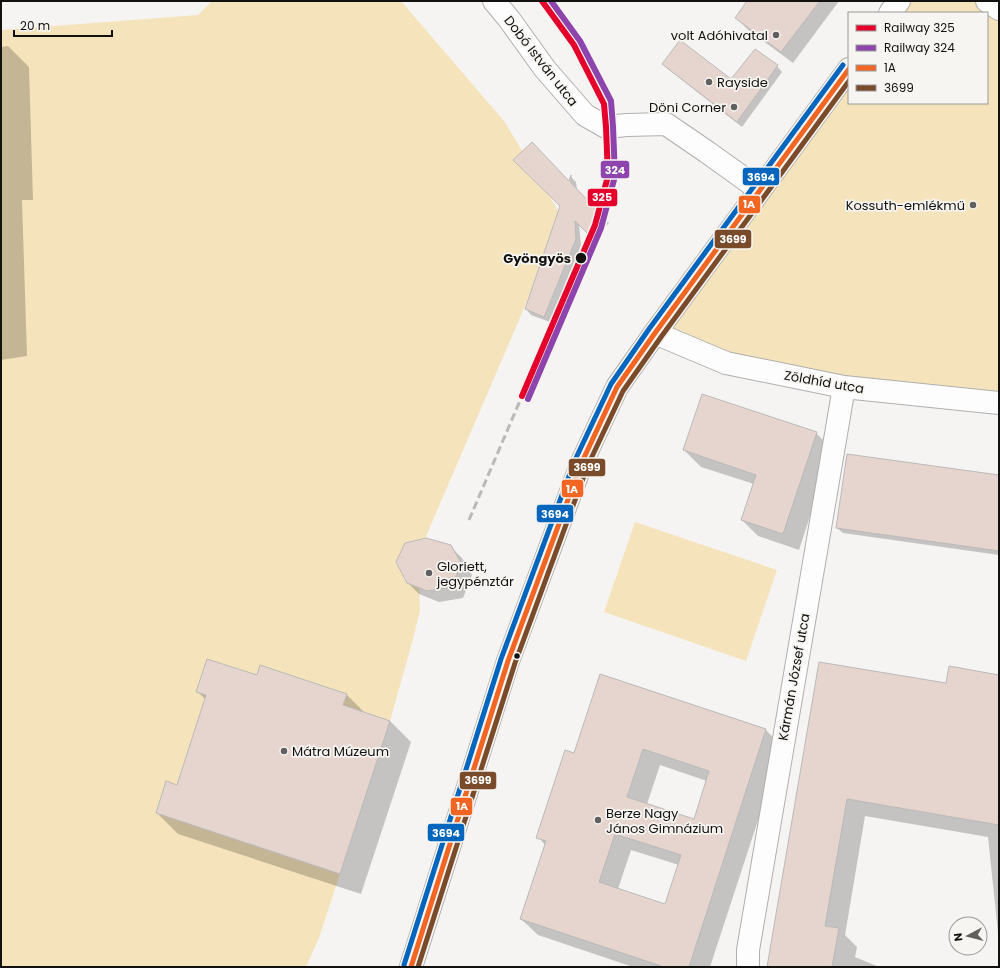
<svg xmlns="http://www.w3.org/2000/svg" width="1000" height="968" viewBox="0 0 1000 968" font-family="Poppins,sans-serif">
	<rect width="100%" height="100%" fill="#f6f4f2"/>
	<!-- green -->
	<path fill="#f5e4bb" d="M 212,1 L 401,1 L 504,121 L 559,212 L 531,292 L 418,555 L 420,611 L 413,639 L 390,721 L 319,938 L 306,967 L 1,967 L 1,30 L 198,15 Z
		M 899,1 L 987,1 L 999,9 L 999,403 L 844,387 L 655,333 L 849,69 L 849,103 L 987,103 L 987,13 L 890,13 Z
		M 635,522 L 777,570 L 746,661 L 604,612 Z"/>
	<!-- shadow -->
	<path fill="#0003" fill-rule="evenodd" d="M 749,1 L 839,1 L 793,63 L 747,29 L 736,17 Z
		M 8,46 L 29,67 L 33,200 L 22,200 L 27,356 L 1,360 L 1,47 Z
		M 663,64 L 731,80 L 777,66 L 782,72 L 742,127 L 668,69 Z
		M 571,177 L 576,182 L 577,190 L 609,223 L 594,238 L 579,224 L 581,245 L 550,322 L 531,315 L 526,309 Z
		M 816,433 L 832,449 L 799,550 L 758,536 L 742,520 L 754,484 L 701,467 L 684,450 Z
		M 999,476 L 999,555 L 843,533 L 837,528 Z
		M 450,546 L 462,558 L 472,575 L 463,598 L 439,602 L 419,594 L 408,583 Z
		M 820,663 L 947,684 L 999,676 L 999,942 L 988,837 L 865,816 L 845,935 L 857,947 L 855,957 L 879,967 L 768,967 Z
		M 257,676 L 346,694 L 365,713 L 390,721 L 411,742 L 361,894 L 178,834 L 157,813 L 178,786 L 206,700 L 198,692 Z
		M 600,676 L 766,730 L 782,747 L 710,967 L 633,967 L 538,935 L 521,919 L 545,845 L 538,837 L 575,754 ZM 660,765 L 707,781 L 694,820 L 647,804 ZM 631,850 L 679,865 L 666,905 L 618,889 Z"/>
	<!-- building -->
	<path fill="#e6d5cf" stroke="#bbb9b8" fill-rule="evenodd" d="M 747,1 L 820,1 L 781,52 L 735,18 Z
		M 680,40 L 731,79 L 755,49 L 778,65 L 737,122 L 662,64 Z
		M 532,142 L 569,181 L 571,175 L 571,183 L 604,217 L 588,234 L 575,221 L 576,239 L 544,317 L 525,309 L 560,206 L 513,160 Z
		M 702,394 L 817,432 L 783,534 L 741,520 L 756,475 L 683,450 Z
		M 847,454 L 999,475 L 999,551 L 836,528 Z
		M 426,538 L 451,545 L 461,563 L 452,587 L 427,591 L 407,583 L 396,562 L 405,543 Z
		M 207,659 L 257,675 L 260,665 L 347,694 L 343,705 L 390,721 L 340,874 L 156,813 L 166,781 L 177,785 L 206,695 L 196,692 Z
		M 819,662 L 946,683 L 949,666 L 999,675 L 999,825 L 847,799 L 825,926 L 839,928 L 832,967 L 767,967 Z
		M 600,674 L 766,729 L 689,967 L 664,967 L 520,919 L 546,841 L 536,838 L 565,750 L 574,753 ZM 643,749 L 709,771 L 694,819 L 627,797 ZM 615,834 L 681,855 L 665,904 L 599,882 Z"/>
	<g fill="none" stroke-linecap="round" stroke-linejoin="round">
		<!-- minor casing -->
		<g stroke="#b0afae" stroke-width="24">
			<path id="minor" d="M 494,1 L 509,19 L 545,69 L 585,115 L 606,127 L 627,125 L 666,124 L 707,152 L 760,190
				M 987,1 L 999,9
				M 890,13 L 899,1
				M 655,333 L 726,363 L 844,387 L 999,403
				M 411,967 L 508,661 L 582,462 L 617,387 L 655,333 L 849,69
				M 748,967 L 748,950 L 844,387"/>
		</g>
		<!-- minor -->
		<use href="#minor" stroke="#fefdfd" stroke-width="22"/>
		<!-- rail -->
		<path stroke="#bab9b9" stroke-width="3" stroke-dasharray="8 4" stroke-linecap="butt" d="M 469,520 L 522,396"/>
		<!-- bus-1 casing -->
		<g stroke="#f7f5f1" stroke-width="8">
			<path id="bus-1" d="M 411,967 L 508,661 L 582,462 L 617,387 L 655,333 L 849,69"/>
		</g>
		<!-- bus-2 casing -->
		<g stroke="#f7f5f1" stroke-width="8">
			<path id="bus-2" d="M 418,967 L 515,663 L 588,465 L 623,391 L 661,337 L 849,81"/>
		</g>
		<!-- bus-3 casing -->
		<g stroke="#f7f5f1" stroke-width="8">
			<path id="bus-3" d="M 404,965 L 501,659 L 575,460 L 611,384 L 649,329 L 843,65"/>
		</g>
		<!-- bus-1 -->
		<use href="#bus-1" stroke="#f26522" stroke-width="5"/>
		<!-- bus-2 -->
		<use href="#bus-2" stroke="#7a4b2a" stroke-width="5"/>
		<!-- bus-3 -->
		<use href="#bus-3" stroke="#0065bd" stroke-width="5"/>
		<!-- rail-1 casing -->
		<g stroke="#f7f5f1" stroke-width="9">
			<path id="rail-1" d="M 522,396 L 595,225 L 608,176 L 606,127 L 604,104 L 574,45 L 542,1"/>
		</g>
		<!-- rail-2 casing -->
		<g stroke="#f7f5f1" stroke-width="9">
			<path id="rail-2" d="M 528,399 L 601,228 L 615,176 L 613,127 L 611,101 L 580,41 L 551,1"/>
		</g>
		<!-- rail-1 -->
		<use href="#rail-1" stroke="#e4002b" stroke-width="6"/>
		<!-- rail-2 -->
		<use href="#rail-2" stroke="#8e44ad" stroke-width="6"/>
	</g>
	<!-- markers -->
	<g fill="#62605f" stroke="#f7f5f1" stroke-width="1.5">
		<circle cx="776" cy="35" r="4"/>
		<circle cx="709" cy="82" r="4"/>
		<circle cx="734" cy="107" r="4"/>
		<circle cx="973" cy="205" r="4"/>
		<circle cx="429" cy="573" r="4"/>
		<circle cx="284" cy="751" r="4"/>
		<circle cx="598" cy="820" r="4"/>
	</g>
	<g fill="#121110" stroke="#f7f5f1" stroke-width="1.5">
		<circle cx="581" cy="258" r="6"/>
		<circle cx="517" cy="656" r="3.5"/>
	</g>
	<g text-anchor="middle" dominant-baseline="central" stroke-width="3.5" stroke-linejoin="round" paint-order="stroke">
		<!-- poi labels -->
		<g font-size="13" fill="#121110" stroke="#f7f5f1" text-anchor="start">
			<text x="768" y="35" text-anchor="end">volt Adóhivatal</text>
			<text x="717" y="82">Rayside</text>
			<text x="726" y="107" text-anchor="end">Döni Corner</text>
			<text x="965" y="205" text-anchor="end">Kossuth-emlékmű</text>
			<text x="437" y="566">Gloriett,<tspan x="437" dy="15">jegypénztár</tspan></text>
			<text x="292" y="751">Mátra Múzeum</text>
			<text x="606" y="813">Berze Nagy<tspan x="606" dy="15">János Gimnázium</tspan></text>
		</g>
		<!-- street labels -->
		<g font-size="13" fill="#121110" stroke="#f7f5f1">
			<text transform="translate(541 61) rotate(52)">Dobó István utca</text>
			<text transform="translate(824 382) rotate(10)">Zöldhíd utca</text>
			<text transform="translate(794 677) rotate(-80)">Kármán József utca</text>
		</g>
		<!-- stop labels -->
		<g font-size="13" font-weight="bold" fill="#121110" stroke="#f7f5f1" text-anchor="end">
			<text x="571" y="258">Gyöngyös</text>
		</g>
	</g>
	<g stroke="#f7f5f1" stroke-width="1.5">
		<rect x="600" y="160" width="30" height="19" rx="4" fill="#8e44ad"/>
		<rect x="742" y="167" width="38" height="19" rx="4" fill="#0065bd"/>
		<rect x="587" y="188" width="31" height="19" rx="4" fill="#e4002b"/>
		<rect x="738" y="195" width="23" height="19" rx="4" fill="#f26522"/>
		<rect x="714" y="229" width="38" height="20" rx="4" fill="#7a4b2a"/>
		<rect x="568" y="458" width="38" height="19" rx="4" fill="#7a4b2a"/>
		<rect x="561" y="479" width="23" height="19" rx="4" fill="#f26522"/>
		<rect x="536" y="504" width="38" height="19" rx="4" fill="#0065bd"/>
		<rect x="459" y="771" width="38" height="19" rx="4" fill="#7a4b2a"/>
		<rect x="450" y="797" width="23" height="19" rx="4" fill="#f26522"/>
		<rect x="427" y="823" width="38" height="19" rx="4" fill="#0065bd"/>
	</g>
	<g font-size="11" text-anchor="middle" font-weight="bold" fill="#fff">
		<text x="615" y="174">324</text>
		<text x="761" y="181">3694</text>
		<text x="602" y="201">325</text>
		<text x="749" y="208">1A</text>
		<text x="733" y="243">3699</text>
		<text x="587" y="471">3699</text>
		<text x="572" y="493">1A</text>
		<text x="555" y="518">3694</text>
		<text x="478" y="784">3699</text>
		<text x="462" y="810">1A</text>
		<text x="446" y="837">3694</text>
	</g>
	<!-- border -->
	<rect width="1000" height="968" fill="none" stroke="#121110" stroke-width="4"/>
	<!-- legend -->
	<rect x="848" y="12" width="140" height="92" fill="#f7f5f1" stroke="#9b9a97"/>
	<rect x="856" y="25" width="20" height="6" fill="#e4002b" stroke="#9b9a97"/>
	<text x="884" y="32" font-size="12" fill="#121110">Railway 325</text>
	<rect x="856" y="45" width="20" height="6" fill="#8e44ad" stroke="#9b9a97"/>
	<text x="884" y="52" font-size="12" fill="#121110">Railway 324</text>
	<rect x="856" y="65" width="20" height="6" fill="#f26522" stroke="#9b9a97"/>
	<text x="884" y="72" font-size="12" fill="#121110">1A</text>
	<rect x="856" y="85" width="20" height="6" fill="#7a4b2a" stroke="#9b9a97"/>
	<text x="884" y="92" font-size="12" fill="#121110">3699</text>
	<!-- north arrow -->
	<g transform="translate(968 936) rotate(263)"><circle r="19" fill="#f7f5f1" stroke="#9b9a97"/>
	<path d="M0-3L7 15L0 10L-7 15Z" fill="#62605f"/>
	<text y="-6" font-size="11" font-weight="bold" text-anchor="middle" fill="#121110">N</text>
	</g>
	<!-- scale -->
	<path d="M14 30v6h98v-6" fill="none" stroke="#121110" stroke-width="2"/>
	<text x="20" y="30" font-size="12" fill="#121110" stroke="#f7f5f1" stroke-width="3" paint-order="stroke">20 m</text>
</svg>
